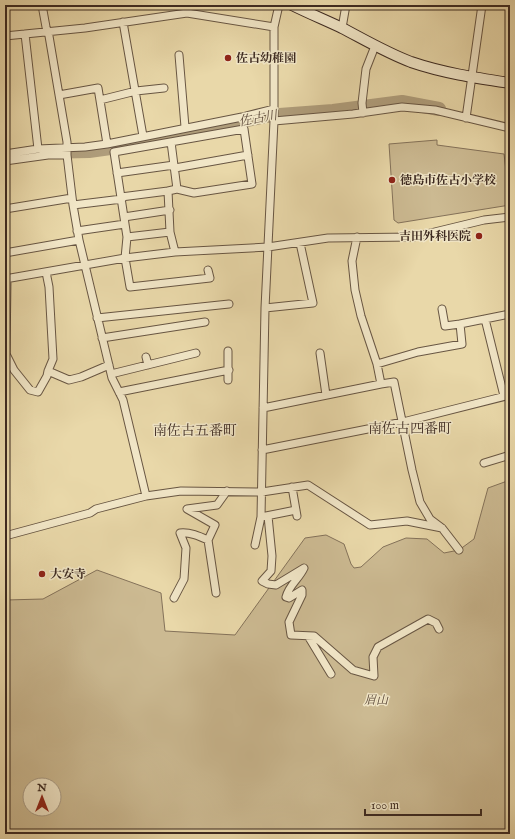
<svg xmlns="http://www.w3.org/2000/svg" width="515" height="839" viewBox="0 0 515 839" font-family="'IM FELL English','Noto Serif JP',serif">
	<rect width="100%" height="100%" fill="#e9d8a9"/>
	<filter id="stains"><feTurbulence type="fractalNoise" baseFrequency=".005" numOctaves="4"/><feColorMatrix values="0 0 0 0 .2 0 0 0 0 .09 0 0 0 0 .02 0 0 0 .5 -.17"/></filter>
	<radialGradient id="worn" r=".72"><stop offset=".6" stop-color="#630" stop-opacity="0"/><stop offset="1" stop-color="#630" stop-opacity=".3"/></radialGradient>
	<!-- green -->
	<path fill="#ccba92" stroke="#84725a" fill-rule="evenodd" d="M 437,140 L 437,145 L 504,154 L 510,205 L 398,223 L 394,220 L 389,144 Z
		M 510,480 L 510,834 L 5,834 L 5,601 L 6,600 L 43,599 L 97,570 L 161,593 L 165,631 L 235,635 L 305,538 L 326,535 L 344,544 L 351,564 L 354,568 L 361,567 L 383,547 L 406,538 L 427,539 L 444,553 L 459,550 L 474,539 L 488,488 ZM 30,785 L 54,785 L 54,809 L 30,809 Z"/>
	<g fill="none" stroke-linecap="round" stroke-linejoin="round">
		<!-- river -->
		<path stroke="#af9d7b" stroke-width="14" d="M 11,156 L 40,152 L 89,151 L 139,144 L 266,116 L 333,111 L 402,102 L 439,109"/>
		<!-- street casing -->
		<g stroke="#685643" stroke-width="9">
			<path id="street" d="M 42,5 L 46,27 L 49,36 L 67,142 L 67,155 L 73,205 L 79,240 L 112,378 L 123,400 L 146,496
				M 279,5 L 274,27 L 274,121 L 265,308 L 261,517 L 296,510
				M 123,22 L 143,136
				M 342,28 L 346,5
				M 25,34 L 38,149
				M 5,36 L 85,28 L 187,13 L 274,27
				M 179,55 L 185,127
				M 59,95 L 98,88 L 107,144
				M 100,100 L 136,91 L 164,88
				M 363,113 L 362,103 L 366,69 L 375,46
				M 466,118 L 482,5
				M 274,121 L 353,114 L 402,107 L 435,110 L 510,128
				M 171,142 L 177,189 L 194,193 L 252,184 L 244,129 L 114,152 L 127,237 L 125,258 L 130,287 L 210,278 L 208,270
				M 5,154 L 38,149 L 85,147 L 107,144 L 242,117 L 274,109
				M 5,161 L 48,155 L 67,155
				M 175,168 L 248,155
				M 117,173 L 174,165
				M 121,197 L 168,191
				M 73,205 L 122,199
				M 5,209 L 72,198
				M 124,217 L 170,210
				M 77,231 L 125,224
				M 127,237 L 170,232
				M 175,252 L 170,232 L 168,191 L 177,189
				M 5,253 L 79,240
				M 46,272 L 49,287 L 53,359 L 48,371 L 69,380 L 81,377 L 109,365
				M 7,278 L 6,354 L 14,370 L 30,390 L 38,392 L 47,376 L 48,371
				M 5,279 L 125,258 L 175,252 L 268,247 L 328,238 L 414,237 L 484,220 L 510,217
				M 265,308 L 313,303 L 300,243
				M 442,309 L 445,326 L 460,324
				M 97,318 L 229,304
				M 485,319 L 504,396
				M 102,338 L 205,322
				M 228,351 L 228,380
				M 320,353 L 326,395
				M 146,357 L 148,365
				M 377,364 L 418,352 L 462,344 L 460,324 L 510,314
				M 111,374 L 196,353
				M 381,384 L 394,382 L 412,470 L 420,502 L 430,519 L 442,528 L 459,550
				M 119,392 L 229,370
				M 263,408 L 381,384 L 377,364 L 361,316 L 355,290 L 352,261 L 357,237
				M 262,450 L 403,422 L 510,395
				M 484,463 L 510,455
				M 292,487 L 297,516
				M 268,516 L 272,556 L 271,571 L 262,581 L 268,584 L 276,585 L 304,568 C 299,579 289,585 286,597 L 289,598 L 302,590 L 302,595 L 289,622 L 291,635 L 314,636 L 353,670 L 374,676 L 373,657 L 378,647 L 428,619 L 436,623 L 439,629
				M 5,536 L 90,513 L 96,509 L 146,496 L 181,491 L 262,492 L 308,485 L 370,525 L 407,521 L 442,528
				M 208,540 L 215,525 L 187,509 L 217,505 L 227,491
				M 255,545 L 261,517
				M 174,598 L 184,579 L 186,548 L 180,533 C 190,532 199,536 208,540 L 216,593
				M 308,636 L 331,674"/>
		</g>
		<!-- secondary casing -->
		<g stroke="#3d2a21" stroke-width="12">
			<path id="secondary" d="M 292,5 C 308,13 325,20 342,28 C 365,40 387,53 411,62 C 443,73 477,78 510,83"/>
		</g>
		<!-- street -->
		<use href="#street" stroke="#f1e6c7" stroke-width="7"/>
		<!-- secondary -->
		<use href="#secondary" stroke="#f1e6c7" stroke-width="10"/>
	</g>
	<!-- markers -->
	<g fill="#8f2418" stroke="#f1e6c7" stroke-width="1.5">
		<circle cx="228" cy="58" r="4"/>
		<circle cx="392" cy="180" r="4"/>
		<circle cx="479" cy="236" r="4"/>
		<circle cx="42" cy="574" r="4"/>
	</g>
	<g text-anchor="middle" dominant-baseline="central" stroke-width="3" stroke-linejoin="round" paint-order="stroke">
		<!-- poi labels -->
		<g font-size="12" font-weight="bold" fill="#3d2a21" stroke="#f1e6c7" text-anchor="start">
			<text x="236" y="58">佐古幼稚園</text>
			<text x="400" y="180">徳島市佐古小学校</text>
			<text x="471" y="236" text-anchor="end">吉田外科医院</text>
			<text x="50" y="574">大安寺</text>
		</g>
		<!-- park labels -->
		<g font-size="12" font-style="italic" fill="#5a4738" stroke="#f1e6c7">
			<text x="376" y="700">眉山</text>
		</g>
		<!-- water labels -->
		<g font-size="13" font-style="italic" fill="#5f4c3c" stroke="#f1e6c7">
			<text transform="translate(258 119) rotate(-10)">佐古川</text>
		</g>
		<!-- quarter labels -->
		<g font-size="14" fill="#3d2a21" stroke="#f1e6c7">
			<text x="410" y="429">南佐古四番町</text>
			<text x="195" y="431">南佐古五番町</text>
		</g>
	</g>
	<!-- margin -->
	<rect width="515" height="839" fill="none" stroke="#e9d8a9" stroke-width="20"/>
	<rect x="6" y="6" width="503" height="827" fill="none" stroke="#3d2a21" stroke-width="2"/>
	<rect x="10" y="10" width="495" height="819" fill="none" stroke="#3d2a21"/>
	<!-- north arrow -->
	<g transform="translate(42 797)"><circle r="19" fill="#f1e6c7" stroke="#a99b85"/>
	<path d="M0-3L7 15L0 10L-7 15Z" fill="#8f2418"/>
	<text y="-6" font-size="11" font-weight="bold" text-anchor="middle" fill="#3d2a21">N</text>
	</g>
	<!-- scale -->
	<path d="M365 809v6h116v-6" fill="none" stroke="#3d2a21" stroke-width="2"/>
	<text x="371" y="809" font-size="12" fill="#3d2a21" stroke="#f1e6c7" stroke-width="3" paint-order="stroke">100 m</text>
	<rect width="100%" height="100%" filter="url(#stains)"/>
	<rect width="100%" height="100%" fill="url(#worn)"/>
</svg>
